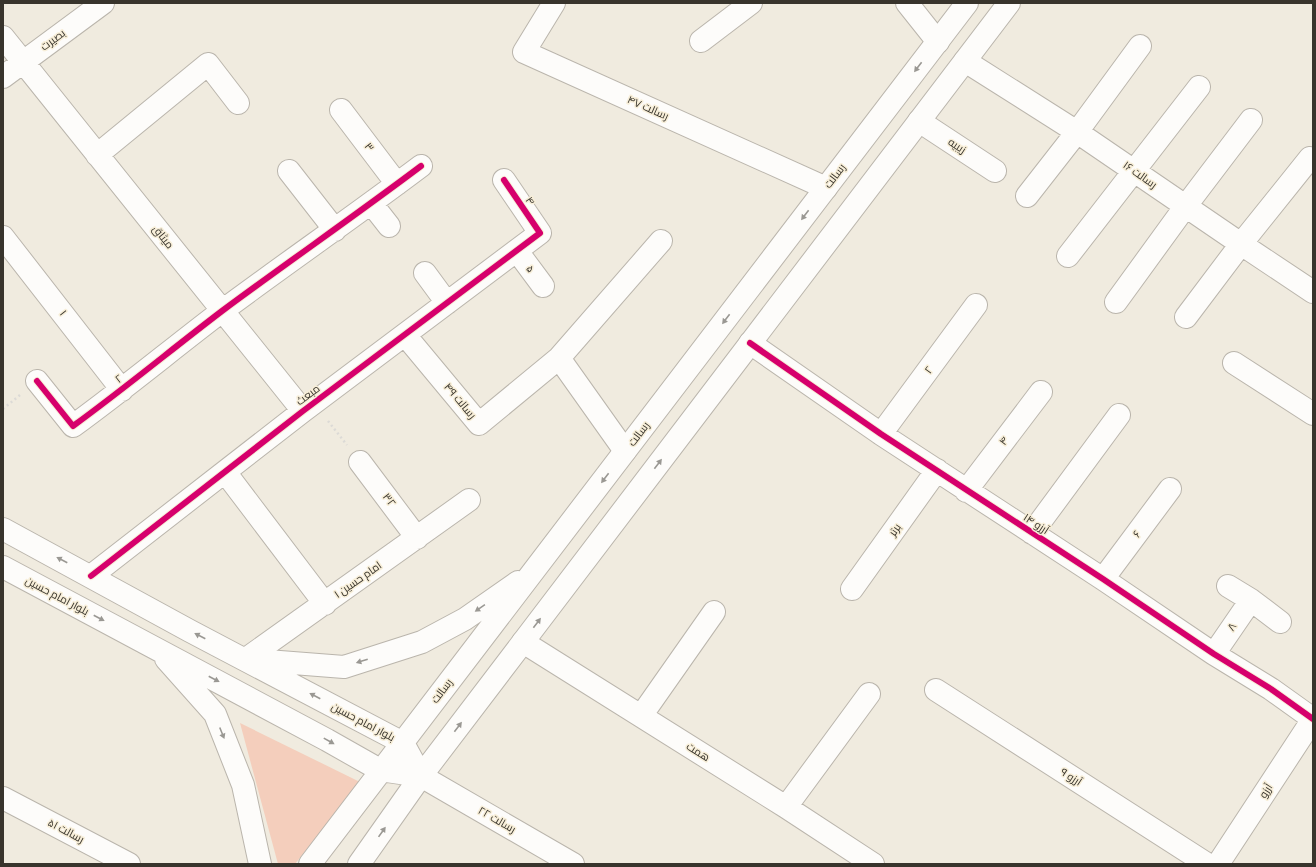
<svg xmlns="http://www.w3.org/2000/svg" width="1316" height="867" viewBox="0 0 1316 867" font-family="Signika,Cairo,sans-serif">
	<rect width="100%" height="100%" fill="#f0ebdf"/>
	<!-- green -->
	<path fill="#f4cebc" d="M 240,723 L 360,782 L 295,864 L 278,864 Z"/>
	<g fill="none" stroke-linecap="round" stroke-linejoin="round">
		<!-- minor casing -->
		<g stroke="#bab5ac" stroke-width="24">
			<path id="minor" d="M 554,3 L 524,52 L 826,188
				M 907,3 L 938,42
				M 3,37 L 303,411
				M 701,41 L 751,3
				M 965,61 L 1077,132 L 1241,244 L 1313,292
				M 3,77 L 103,3
				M 341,110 L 397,184
				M 919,121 L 995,171
				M 97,155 L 208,64 L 238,103
				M 289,171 L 335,230
				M 1027,196 L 1077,132 L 1140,46
				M 371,203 L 389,226
				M 3,237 L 122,390
				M 517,251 L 543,286
				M 1068,256 L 1199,87
				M 425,273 L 447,303
				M 1116,302 L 1185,207 L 1251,120
				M 1186,317 L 1241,244 L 1310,158
				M 405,335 L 479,424 L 559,358 L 661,241
				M 750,343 L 881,434 L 1103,579 L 1214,654 L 1271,689 L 1313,719
				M 559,358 L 625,451
				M 1234,363 L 1313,414
				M 37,381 L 73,426 C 124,389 172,349 222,311 C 288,262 356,215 421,166
				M 881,434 L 976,305
				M 360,462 L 417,538
				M 225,472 L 325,604
				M 966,491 L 1041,392
				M 1032,533 L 1119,415
				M 91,576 L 303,411 L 540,233 L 504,180
				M 1103,579 L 1170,489
				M 1228,586 L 1251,600 L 1280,622
				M 852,589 L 937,470
				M 523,642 L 786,807 L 873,864
				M 1214,654 L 1251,600
				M 246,659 L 469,500
				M 936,690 L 1207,864
				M 641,716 L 714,612
				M 421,776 L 573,864
				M 3,798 L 129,864
				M 786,807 L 869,694
				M 1218,864 L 1313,719"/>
		</g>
		<!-- major casing -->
		<g stroke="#bab5ac" stroke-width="24">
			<path id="major" d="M 3,529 L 190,631 L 403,743 L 421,776
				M 3,567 L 327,740 L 380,770 L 421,776
				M 166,659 L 215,714 L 243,785 L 260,864
				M 254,660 L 344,667 L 422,642 L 465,619 L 518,582
				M 310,864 L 967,3
				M 359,864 L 421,776 L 523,642 L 1009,3"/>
		</g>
		<!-- path -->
		<path stroke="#dcdad6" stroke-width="2.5" stroke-dasharray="2 3" stroke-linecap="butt" d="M 3,409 L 20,395
			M 328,421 L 347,445"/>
		<!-- minor -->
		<use href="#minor" stroke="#fdfcfa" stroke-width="22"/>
		<!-- major -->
		<use href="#major" stroke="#fdfcfa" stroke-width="22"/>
		<!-- cycleway casing -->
		<g stroke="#f7eed8" stroke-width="8">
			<path id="cycleway" d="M 750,343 L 881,434 L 1103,579 L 1214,654 L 1271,689 L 1313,719
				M 37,381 L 73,426 C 124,389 172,349 222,311 C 288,262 356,215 421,166
				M 91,576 L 303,411 L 540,233 L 504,180"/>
		</g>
		<!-- cycleway -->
		<use href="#cycleway" stroke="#d6006c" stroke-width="6"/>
	</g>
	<!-- one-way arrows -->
	<defs><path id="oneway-solid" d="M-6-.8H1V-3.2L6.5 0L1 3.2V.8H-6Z"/></defs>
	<g fill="#9a9893">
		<use href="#oneway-solid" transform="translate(918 67) rotate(127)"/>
		<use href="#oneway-solid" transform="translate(805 215) rotate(127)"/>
		<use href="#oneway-solid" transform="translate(726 319) rotate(127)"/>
		<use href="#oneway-solid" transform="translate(658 464) rotate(-53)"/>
		<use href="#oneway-solid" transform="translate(605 478) rotate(127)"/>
		<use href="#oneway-solid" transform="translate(62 560) rotate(-152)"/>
		<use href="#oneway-solid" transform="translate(480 608) rotate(145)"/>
		<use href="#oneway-solid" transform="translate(99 618) rotate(28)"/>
		<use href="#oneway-solid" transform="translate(537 623) rotate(-53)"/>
		<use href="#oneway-solid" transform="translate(200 636) rotate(-153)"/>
		<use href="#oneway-solid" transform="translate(362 661) rotate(163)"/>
		<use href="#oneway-solid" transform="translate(214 679) rotate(28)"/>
		<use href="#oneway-solid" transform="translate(315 696) rotate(-152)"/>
		<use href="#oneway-solid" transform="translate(458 727) rotate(-53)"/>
		<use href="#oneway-solid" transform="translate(222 733) rotate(68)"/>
		<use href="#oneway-solid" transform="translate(329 741) rotate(29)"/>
		<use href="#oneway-solid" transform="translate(382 832) rotate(-55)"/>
	</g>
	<g text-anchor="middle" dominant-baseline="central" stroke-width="3" stroke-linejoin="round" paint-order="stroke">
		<!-- street labels -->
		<g font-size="11" fill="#38342c" stroke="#f7eed8">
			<text transform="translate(53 40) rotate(-37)">بصیرت</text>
			<text transform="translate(648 108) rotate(24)">رسالت ۴۷</text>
			<text transform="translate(957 146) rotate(33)">زیبیه</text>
			<text transform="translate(369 147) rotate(53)">۳</text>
			<text transform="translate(1140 175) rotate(35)">رسالت ۱۶</text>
			<text transform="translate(835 176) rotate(-53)">رسالت</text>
			<text transform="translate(530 201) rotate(55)">۴</text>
			<text transform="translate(163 237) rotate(51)">میثاق</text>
			<text transform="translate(530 269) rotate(53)">۵</text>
			<text transform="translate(63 313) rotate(52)">۱</text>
			<text transform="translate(929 370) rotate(-54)">۲</text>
			<text transform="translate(119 379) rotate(-38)">۲</text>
			<text transform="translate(308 395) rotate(-37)">مبعث</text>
			<text transform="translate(460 401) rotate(50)">رسالت ۴۹</text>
			<text transform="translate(639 434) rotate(-53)">رسالت</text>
			<text transform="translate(1004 441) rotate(-53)">۴</text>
			<text transform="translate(389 500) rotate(53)">۳۲</text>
			<text transform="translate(1036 524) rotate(33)">۱۴ آرزو</text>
			<text transform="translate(895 530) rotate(-55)">برتر</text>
			<text transform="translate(1137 534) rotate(-53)">۶</text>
			<text transform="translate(358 580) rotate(-35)">امام حسین ۱</text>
			<text transform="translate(57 596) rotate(28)">بلوار امام حسین</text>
			<text transform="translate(1232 627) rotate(-56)">۸</text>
			<text transform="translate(442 691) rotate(-53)">رسالت</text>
			<text transform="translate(363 722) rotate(28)">بلوار امام حسین</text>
			<text transform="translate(698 752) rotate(32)">همت</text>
			<text transform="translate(1071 777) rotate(33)">۹ آرزو</text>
			<text transform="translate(1266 791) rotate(-57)">آرزو</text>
			<text transform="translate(497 820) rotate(30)">رسالت ۲۲</text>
			<text transform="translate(66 831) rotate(28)">رسالت ۵۱</text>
		</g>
	</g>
	<!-- border -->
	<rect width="1316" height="867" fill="none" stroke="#38342c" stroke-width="8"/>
</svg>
